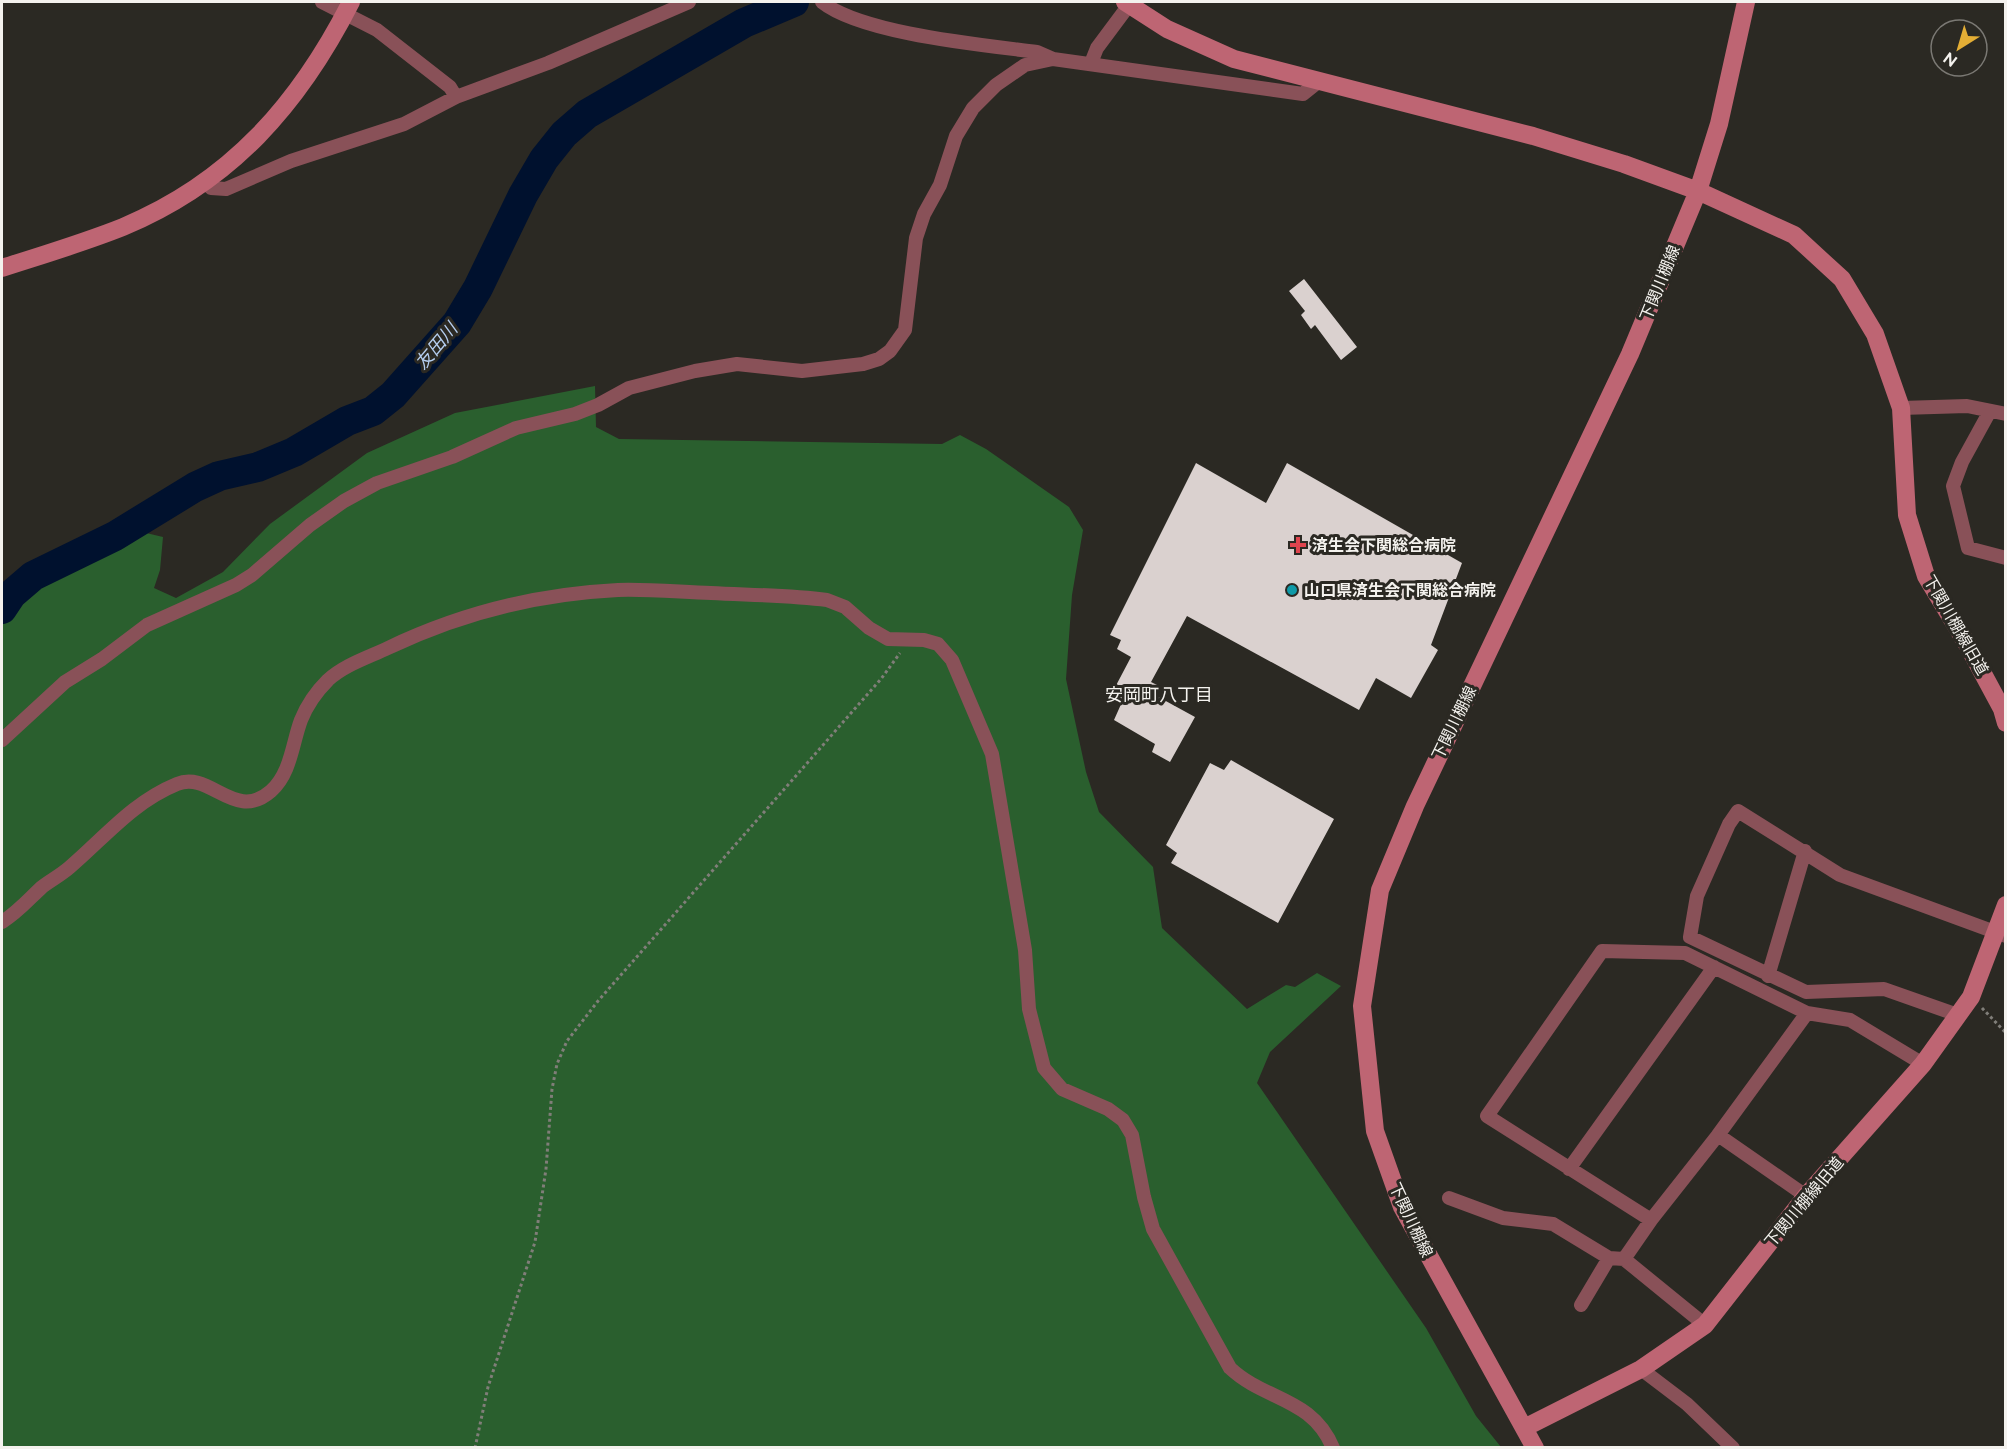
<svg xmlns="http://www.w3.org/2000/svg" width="2007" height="1449" viewBox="0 0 2007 1449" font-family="Raleway,'Noto Sans JP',sans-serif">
	<rect width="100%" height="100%" fill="#2b2923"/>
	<!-- green -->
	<path fill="#2a5f2e" d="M 595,386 L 596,427 L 619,439 L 942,444 L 960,435 L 986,449 L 1069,507 L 1083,530 L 1072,595 L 1066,679 L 1086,772 L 1099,812 L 1153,867 L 1162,928 L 1247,1009 L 1286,985 L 1295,987 L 1317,973 L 1341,986 L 1270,1052 L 1257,1083 L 1426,1328 L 1476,1416 L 1501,1447 L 2,1448 L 2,623 C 29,583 99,555 142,532 L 163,537 L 160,570 L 154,588 L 176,598 L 223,572 L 270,524 L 367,453 L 455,413 Z"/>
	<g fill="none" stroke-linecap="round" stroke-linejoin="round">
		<!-- river -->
		<path stroke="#00112e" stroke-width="30" d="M 2,609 L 12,594 L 33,576 L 115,536 L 195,487 L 219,476 L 258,467 L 294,452 L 347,421 L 373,411 L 393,395 L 457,323 L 478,288 L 523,195 L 544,159 L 564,134 L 587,114 L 744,23 L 794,2"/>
	</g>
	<!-- building -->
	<path fill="#dad1cf" d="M 1304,279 L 1357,347 L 1341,360 L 1315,325 L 1311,329 L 1301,315 L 1305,311 L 1289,291 Z
		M 1196,463 L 1266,503 L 1287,463 L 1462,563 L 1431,645 L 1438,650 L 1411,698 L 1376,678 L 1359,710 L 1187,616 L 1151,682 L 1159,686 L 1153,694 L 1195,717 L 1170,762 L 1152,752 L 1155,744 L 1114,720 L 1122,702 L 1111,695 L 1131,657 L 1117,649 L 1121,640 L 1110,635 Z
		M 1231,760 L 1334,819 L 1278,923 L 1171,863 L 1177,853 L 1166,845 L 1210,763 L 1224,770 Z"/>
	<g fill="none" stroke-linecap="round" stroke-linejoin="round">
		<!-- path -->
		<path stroke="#807e79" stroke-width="3" stroke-dasharray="3 3" stroke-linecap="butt" d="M 1982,1008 L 2006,1033
			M 475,1448 L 488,1387 L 535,1242 L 546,1169 L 552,1089 L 557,1064 L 567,1041 L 598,1001 L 881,679 L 900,653"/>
		<!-- street -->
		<path stroke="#895158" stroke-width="14" d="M 322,2 L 377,30 L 450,87 L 456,97
			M 822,2 C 862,34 984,45 1037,52 L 1053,59 L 1303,94 L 1318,82
			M 1091,63 L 1097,48 L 1129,5
			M 206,182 L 211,188 L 226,189 L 291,161 L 404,124 L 456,97 L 548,63 L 689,2
			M 1901,408 L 1967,406 L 2006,414
			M 1990,411 L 1962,462 L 1953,486 L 1968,548 L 2006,558
			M 2,740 L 65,682 L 102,659 L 147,625 L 236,585 L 252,575 L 310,525 L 344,501 L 377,483 L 452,457 L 516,428 L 575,414 L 598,405 L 629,388 L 695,371 L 737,364 L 802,371 L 863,364 L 879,359 L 890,351 L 905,330 L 916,238 L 924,214 L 940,185 L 956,136 L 973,108 L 996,85 L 1025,65 L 1053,59
			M 2,922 C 18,912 28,900 42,887 C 51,880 61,875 70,867 C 105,837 133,802 177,784 C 210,770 235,823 271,791 C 291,773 292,744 301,720 C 307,705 317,691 328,680 C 344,665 369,657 388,648 C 461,613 537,594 618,590 C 648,589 680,592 711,593 C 749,595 789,595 827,600 L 845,607 L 869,628 L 888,639 L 924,640 L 938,644 L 952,660 L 992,754 L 1025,950 L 1029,1009 L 1044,1068 L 1062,1089 L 1108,1109 L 1123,1120 L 1132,1135 L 1144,1197 L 1153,1229 L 1230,1368 C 1265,1401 1312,1397 1333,1448
			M 1768,976 L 1805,851
			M 1958,1015 L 1884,989 L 1806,992 L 1690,937 L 1697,896 L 1729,824 L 1738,811 L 1840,875 L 2006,936
			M 1718,1135 L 1807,1013
			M 1569,1169 L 1714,967
			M 1806,1196 L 1718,1135 L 1651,1220 L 1487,1116 L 1602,951 L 1685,953 L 1807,1013 L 1850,1020 L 1923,1064
			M 1449,1198 L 1503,1218 L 1553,1224 L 1609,1258 L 1624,1259
			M 1651,1220 L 1624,1259 L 1705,1325
			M 1581,1305 L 1609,1258
			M 1641,1369 L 1687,1404 L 1733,1448"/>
		<!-- secondary -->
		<path stroke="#be6573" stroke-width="18" d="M 1125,2 L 1167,29 L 1234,59 L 1533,136 L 1624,164 L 1698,191 L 1794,235 L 1842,279 L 1875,334 L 1901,408 L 1907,515 L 1926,576 L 1967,644 L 2002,709 L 2006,723
			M 2,268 C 42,255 83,243 123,227 C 231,182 299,104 351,2
			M 1526,1427 L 1641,1369 L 1705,1325 L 1806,1196 L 1923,1064 L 1971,997 L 2006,905
			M 1535,1448 L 1402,1207 L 1375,1131 L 1362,1006 L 1380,890 L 1415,806 L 1630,354 L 1698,191 L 1719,124 L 1746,2"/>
	</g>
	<!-- markers -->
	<path fill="#e0444e" stroke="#2b2923" stroke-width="2" d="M1295 536h6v6h6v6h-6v6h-6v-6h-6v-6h6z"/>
	<circle fill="#0f9aa8" stroke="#2b2923" stroke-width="2" cx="1292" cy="590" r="6"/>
	<g text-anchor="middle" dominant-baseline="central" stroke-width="6" stroke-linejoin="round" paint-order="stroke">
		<!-- street labels -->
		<g font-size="16" fill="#f4f2ee" stroke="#2b2923">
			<text transform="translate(1660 283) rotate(-68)">下関川棚線</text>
			<text transform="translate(1956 625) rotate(60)">下関川棚線旧道</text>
			<text transform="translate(1454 723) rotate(-64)">下関川棚線</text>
			<text transform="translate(1804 1202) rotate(-50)">下関川棚線旧道</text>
			<text transform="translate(1411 1220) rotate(65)">下関川棚線</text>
		</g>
		<!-- poi labels -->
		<g font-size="16" font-weight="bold" fill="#f4f2ee" stroke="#2b2923" text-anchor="start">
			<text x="1312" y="545">済生会下関総合病院</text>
			<text x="1304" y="590">山口県済生会下関総合病院</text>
		</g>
		<!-- water labels -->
		<g font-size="18" font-style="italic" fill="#b5cef0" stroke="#2b2923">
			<text transform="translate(436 346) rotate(-50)">友田川</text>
		</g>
		<!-- neighbourhood labels -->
		<g font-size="18" fill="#f4f2ee" stroke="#2b2923">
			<text x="1159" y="694">安岡町八丁目</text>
		</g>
	</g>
	<!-- border -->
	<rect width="2007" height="1449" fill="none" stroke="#f4f2ee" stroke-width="6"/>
	<!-- north arrow -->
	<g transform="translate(1959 48) rotate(217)"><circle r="28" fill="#2b2923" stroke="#7b7974" stroke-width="1.5"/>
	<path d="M0-4.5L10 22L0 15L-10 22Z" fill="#e4ae35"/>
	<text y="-9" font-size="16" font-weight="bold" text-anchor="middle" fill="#f4f2ee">N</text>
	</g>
</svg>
